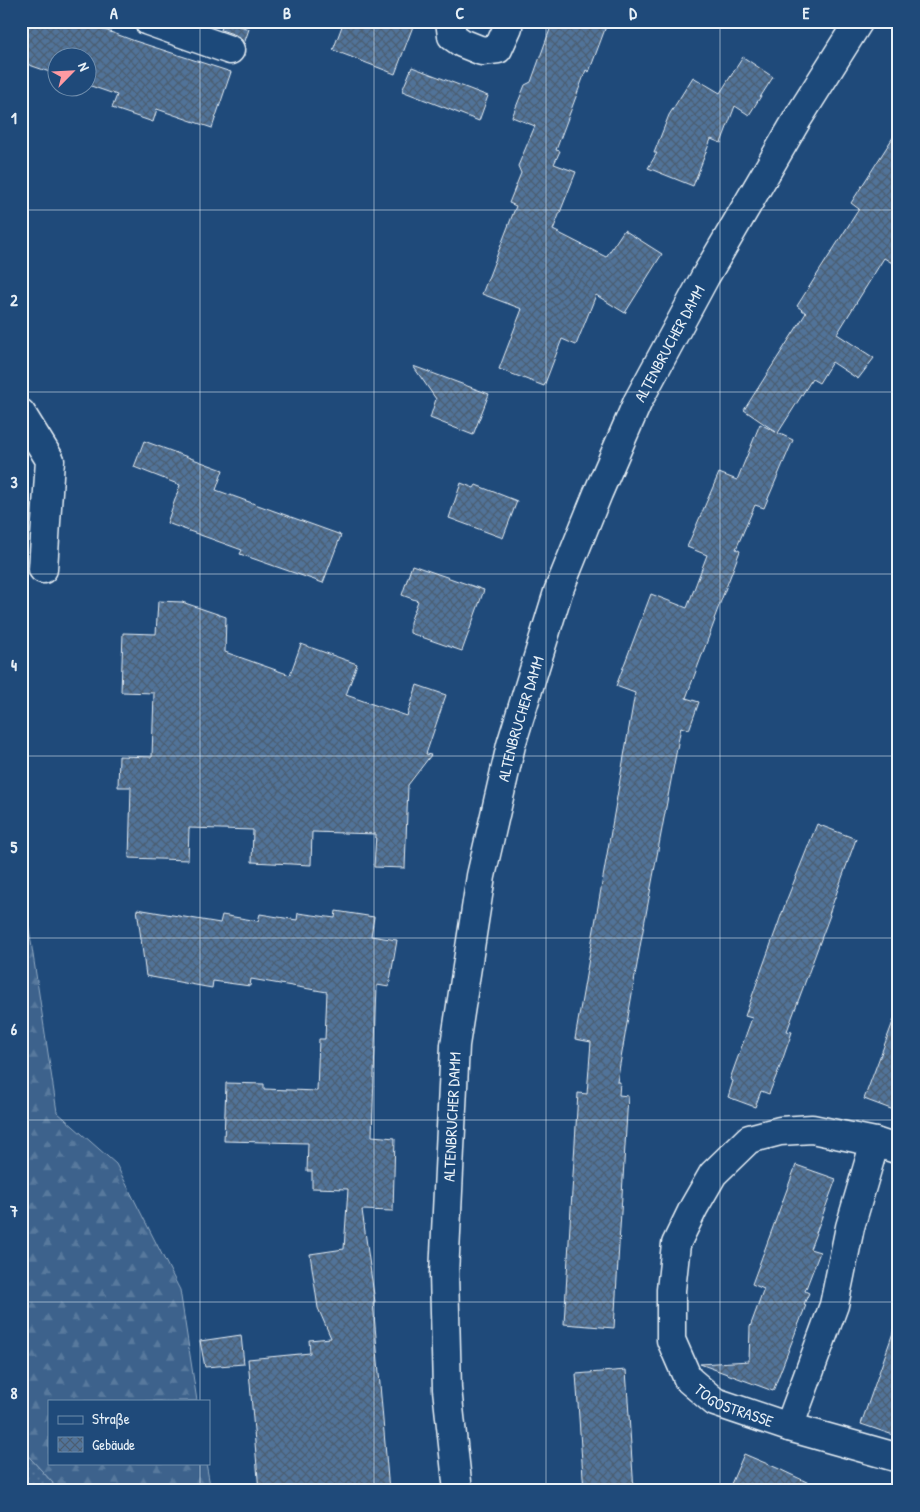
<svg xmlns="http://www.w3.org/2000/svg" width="920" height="1512" viewBox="0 0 920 1512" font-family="'Patrick Hand',sans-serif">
	<defs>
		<pattern id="grass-dots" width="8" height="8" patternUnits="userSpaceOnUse" patternTransform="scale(1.25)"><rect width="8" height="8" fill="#3c628c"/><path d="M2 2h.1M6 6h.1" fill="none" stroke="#58799d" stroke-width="1.8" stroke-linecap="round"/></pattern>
		<pattern id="forest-firs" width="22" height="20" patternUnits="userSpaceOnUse" patternTransform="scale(1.25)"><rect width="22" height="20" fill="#3c628c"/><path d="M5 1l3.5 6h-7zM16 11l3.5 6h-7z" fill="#58799d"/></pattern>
		<pattern id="building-cross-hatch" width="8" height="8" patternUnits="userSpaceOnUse" patternTransform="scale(1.25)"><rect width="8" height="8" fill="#517399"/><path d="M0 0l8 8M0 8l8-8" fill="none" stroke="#4c5e72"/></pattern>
	</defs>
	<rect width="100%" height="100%" fill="#1f4a7a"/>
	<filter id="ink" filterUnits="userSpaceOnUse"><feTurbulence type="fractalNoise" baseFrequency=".02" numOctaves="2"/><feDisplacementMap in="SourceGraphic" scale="10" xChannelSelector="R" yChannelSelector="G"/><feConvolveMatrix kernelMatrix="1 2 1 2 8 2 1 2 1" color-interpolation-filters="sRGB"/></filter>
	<g filter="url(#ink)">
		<!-- grass -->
		<path fill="url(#grass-dots)" stroke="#92aac2" d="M 21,1448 L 53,1483 L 52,1491 L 21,1491 Z"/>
		<!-- forest -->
		<path fill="url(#forest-firs)" stroke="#92aac2" d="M 21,876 L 57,1112 L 116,1164 L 180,1290 L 197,1401 L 49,1401 L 49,1463 L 206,1463 L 211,1491 L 52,1491 L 53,1483 L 21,1448 Z"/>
		<!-- building -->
		<path fill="url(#building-cross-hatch)" stroke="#e8f1f8" d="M 21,21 L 80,21 L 135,41 L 231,72 L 212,128 L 157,109 L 153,122 L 112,108 L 117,95 L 88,85 L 88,58 L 58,58 L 58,75 L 21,62 Z
			M 224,21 L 249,29 L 244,44 L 242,40 L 236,35 L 221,30 Z
			M 344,21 L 415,21 L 395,74 L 333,50 Z
			M 553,21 L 608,21 L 589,72 L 586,70 L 556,150 L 560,151 L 554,164 L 576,172 L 553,230 L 606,257 L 624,230 L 662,254 L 625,313 L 596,295 L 576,345 L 562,339 L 544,386 L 499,369 L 522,309 L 482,294 L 516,206 L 509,203 L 521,173 L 518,166 L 535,126 L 512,117 L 525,85 L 531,82 Z
			M 743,57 L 773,77 L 749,115 L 735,106 L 721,143 L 711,139 L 693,186 L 648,168 L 657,153 L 654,153 L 669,115 L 693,77 L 720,93 Z
			M 412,67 L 488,96 L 479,121 L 402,91 Z
			M 899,128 L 899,267 L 884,258 L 837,334 L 874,358 L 858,379 L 832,362 L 819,383 L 812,379 L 778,433 L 793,440 L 764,508 L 755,505 L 736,549 L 740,551 L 714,619 L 715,620 L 686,698 L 699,702 L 689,730 L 681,727 L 641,941 L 617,1082 L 620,1082 L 619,1095 L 628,1096 L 614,1328 L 564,1324 L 578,1093 L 587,1094 L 591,1042 L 575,1039 L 635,693 L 616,686 L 651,594 L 687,608 L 707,555 L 687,547 L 719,473 L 737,480 L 760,424 L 776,432 L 744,410 L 806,313 L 797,306 L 859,209 L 851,203 Z
			M 413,366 L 489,394 L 473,435 L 430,418 L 436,399 Z
			M 144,441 L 223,470 L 216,490 L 341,535 L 323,583 L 240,554 L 242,550 L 167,523 L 180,485 L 134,467 Z
			M 461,483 L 474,488 L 476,485 L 517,501 L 503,538 L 449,518 Z
			M 412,565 L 484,590 L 462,651 L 410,633 L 410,622 L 418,601 L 402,595 Z
			M 158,601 L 182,602 L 226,617 L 225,652 L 290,675 L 301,644 L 357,664 L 346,695 L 407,716 L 417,685 L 446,695 L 426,754 L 431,755 L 408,785 L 405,868 L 374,867 L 376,834 L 312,832 L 311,865 L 252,862 L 253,830 L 189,828 L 188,860 L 129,858 L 131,787 L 118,787 L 119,756 L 152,757 L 154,693 L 121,692 L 123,633 L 156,634 Z
			M 817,824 L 856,839 L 829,914 L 830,915 L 787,1031 L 792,1032 L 781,1064 L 769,1094 L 761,1091 L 755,1107 L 728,1097 L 733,1081 L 730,1079 L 752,1018 L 745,1016 L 787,899 Z
			M 137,909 L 220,923 L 222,915 L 258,921 L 260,914 L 297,920 L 298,913 L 335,918 L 336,911 L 374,917 L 371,936 L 397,940 L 389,987 L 377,985 L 372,1136 L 395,1138 L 393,1211 L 362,1210 L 375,1302 L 373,1302 L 389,1491 L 259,1491 L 248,1359 L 310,1353 L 309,1340 L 331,1338 L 318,1308 L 310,1254 L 344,1249 L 348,1189 L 312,1188 L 312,1171 L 307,1171 L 308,1143 L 224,1141 L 226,1083 L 264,1084 L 264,1089 L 317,1091 L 319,1039 L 325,1039 L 327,992 L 251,979 L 250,986 L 213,981 L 212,988 L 146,976 Z
			M 896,1014 L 899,1014 L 899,1112 L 864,1099 Z
			M 796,1165 L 836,1179 L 810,1249 L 820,1252 L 805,1291 L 809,1293 L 804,1304 L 806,1305 L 773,1391 L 700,1364 L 749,1361 L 750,1327 L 764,1289 L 752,1284 Z
			M 895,1327 L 899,1327 L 899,1437 L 861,1424 Z
			M 241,1335 L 244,1364 L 205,1367 L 200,1341 Z
			M 626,1370 L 634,1491 L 584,1491 L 576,1374 Z
			M 744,1454 L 777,1468 L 826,1491 L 728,1491 Z"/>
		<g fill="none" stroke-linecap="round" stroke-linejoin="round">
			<!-- minor casing -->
			<g stroke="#e8f1f8" stroke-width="31">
				<g id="minor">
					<path d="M 148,21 L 230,50"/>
					<path d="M 450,21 L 452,36 L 462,43 L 482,51 L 498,49 L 508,27 L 506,21"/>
					<path d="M 21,413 L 50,460 L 43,569"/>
					<path id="s1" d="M 899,1150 L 875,1142 L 812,1129 L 780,1131 L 749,1139 L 713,1174 L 694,1207 L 676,1244 L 671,1290 L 671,1340 L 688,1379 L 715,1402 L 789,1427 L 899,1458"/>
					<path d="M 789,1427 L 834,1305 L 850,1227 L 875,1142"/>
				</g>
			</g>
			<!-- major casing -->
			<g stroke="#e8f1f8" stroke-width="31">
				<g id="major">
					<path id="s2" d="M 458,1491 L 447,1389 L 444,1274 L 455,1045 L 481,876 L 511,745 L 558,592 L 598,493 L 638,401 L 705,277 L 798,118 L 859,21"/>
				</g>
			</g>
			<!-- minor -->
			<use href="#minor" stroke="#1f4a7a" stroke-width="28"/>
			<!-- major -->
			<use href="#major" stroke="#1f4a7a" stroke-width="28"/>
		</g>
	</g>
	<!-- grid -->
	<path fill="none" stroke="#e8f1f8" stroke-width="1" stroke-opacity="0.55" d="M 200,21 L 200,1401M 374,21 L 374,1491M 546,21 L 546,1491M 720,21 L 720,1491M 21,210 L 899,210M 21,392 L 899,392M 21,574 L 899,574M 21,756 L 899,756M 21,938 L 899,938M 21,1120 L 899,1120M 21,1302 L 899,1302M 200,1463 L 200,1491"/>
	<g text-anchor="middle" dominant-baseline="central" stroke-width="5" stroke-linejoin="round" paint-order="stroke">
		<!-- street labels -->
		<g font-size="16" fill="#e8f1f8" stroke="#1f4a7a">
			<text stroke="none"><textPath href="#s2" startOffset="1185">ALTENBRUCHER DAMM</textPath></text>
			<text stroke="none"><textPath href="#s2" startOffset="780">ALTENBRUCHER DAMM</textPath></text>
			<text stroke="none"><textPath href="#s2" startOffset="375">ALTENBRUCHER DAMM</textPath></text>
			<text stroke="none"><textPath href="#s1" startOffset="476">TOGOSTRASSE</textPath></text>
		</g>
	</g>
	<!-- margin -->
	<rect width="920" height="1512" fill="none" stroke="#1f4a7a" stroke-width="55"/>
	<!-- legend -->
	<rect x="48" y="1400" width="162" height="65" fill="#1f4a7a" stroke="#6f8dac"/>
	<rect x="58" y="1416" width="25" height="8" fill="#1f4a7a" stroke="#6f8dac"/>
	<text x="92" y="1424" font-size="15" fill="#e8f1f8">Straße</text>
	<rect x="58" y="1437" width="25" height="15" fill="url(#building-cross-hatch)" stroke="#6f8dac"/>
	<text x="92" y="1450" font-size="15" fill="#e8f1f8">Gebäude</text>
	<!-- north arrow -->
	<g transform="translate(72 72) rotate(66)"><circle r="24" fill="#1f4a7a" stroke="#6f8dac"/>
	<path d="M0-4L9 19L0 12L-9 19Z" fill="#ff9aa2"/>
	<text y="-8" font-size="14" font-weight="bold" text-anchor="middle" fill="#e8f1f8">N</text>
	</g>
	<rect x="28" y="28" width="864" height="1456" fill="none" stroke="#e8f1f8" stroke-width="2"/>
	<g font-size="16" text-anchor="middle" font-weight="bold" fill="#e8f1f8">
		<text x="114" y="19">A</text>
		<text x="287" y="19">B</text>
		<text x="460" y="19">C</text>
		<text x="633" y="19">D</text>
		<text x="806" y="19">E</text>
		<text x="14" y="124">1</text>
		<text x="14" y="306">2</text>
		<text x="14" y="488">3</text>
		<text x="14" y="671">4</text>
		<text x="14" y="853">5</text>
		<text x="14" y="1035">6</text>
		<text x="14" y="1217">7</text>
		<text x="14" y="1399">8</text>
	</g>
</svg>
